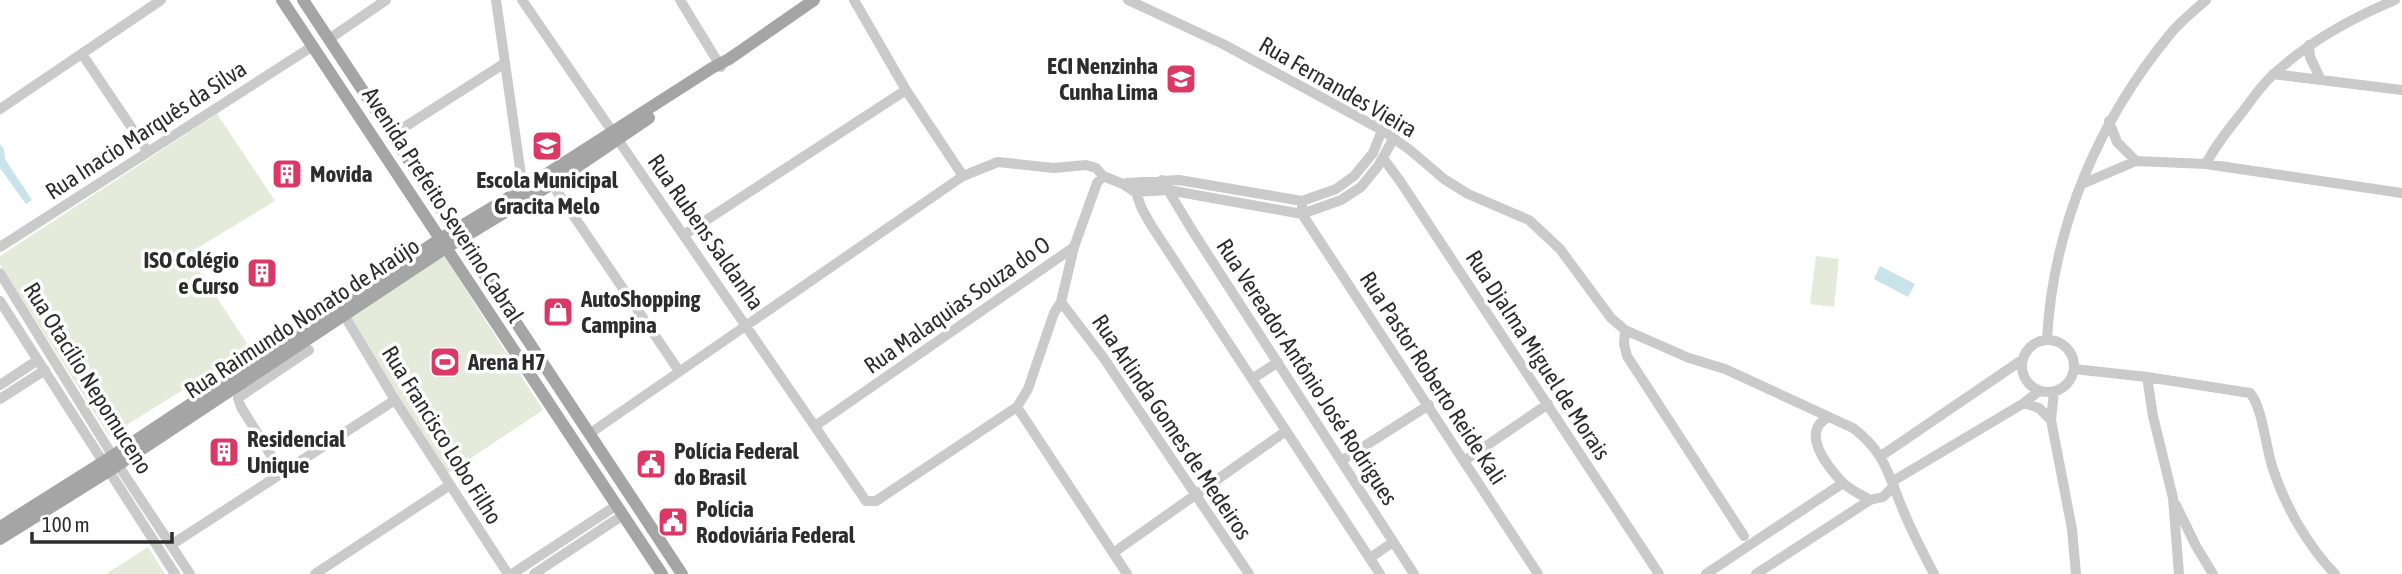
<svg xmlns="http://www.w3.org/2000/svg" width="2402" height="574" viewBox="0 0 2402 574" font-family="'Asap Condensed',sans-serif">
	<rect width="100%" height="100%" fill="#fff"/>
	<!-- green -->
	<path fill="#e6eadb" d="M 217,114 L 275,201 L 188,254 L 250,348 L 109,436 L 0,264 L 0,256 Z
		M 443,254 L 543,410 L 447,474 L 348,315 Z
		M 1816,256 L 1839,259 L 1834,307 L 1810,304 Z
		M 148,547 L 165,574 L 106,574 Z"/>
	<!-- water -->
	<path fill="#c8e3e9" d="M 0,144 L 4,149 L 5,159 L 32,200 L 26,204 L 0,168 Z
		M 1880,266 L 1915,284 L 1908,297 L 1874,279 Z"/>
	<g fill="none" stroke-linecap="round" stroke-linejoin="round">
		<!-- minor -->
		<path stroke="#cacaca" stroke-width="10" d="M 496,0 L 523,189
			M 522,0 L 866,501 L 876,501 L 1017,407 L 1028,389 L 1054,313 L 1061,302 L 1074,247
			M 680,0 L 721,67
			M 854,0 L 906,90 L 963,176
			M 1128,0 L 1225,45 L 1382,130 L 1410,150 L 1444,179 L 1468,194 L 1529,220 L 1560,249 L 1611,318 L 1625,330 L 1689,358 L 1725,369 L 1853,428 C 1886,453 1888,475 1903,510 C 1912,532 1923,553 1934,574
			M 329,39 L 386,0
			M 2309,45 L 2310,57 L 2320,78
			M 82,54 L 148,152
			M 2273,74 L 2402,90
			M 0,109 L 161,0
			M 2109,121 L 2117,142 L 2136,161
			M 392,135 L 505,63
			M 1383,158 L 1400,181 L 1659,574
			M 2206,164 C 2215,146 2227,131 2240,115 C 2251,101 2261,85 2275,73 C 2310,41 2352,18 2395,0
			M 1162,180 L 1192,230 L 1414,574
			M 1127,183 L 1179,180 L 1302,201 L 1336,189 L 1354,176 L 1373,153 L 1382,130
			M 552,184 L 679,371
			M 2082,184 L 2136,161 L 2206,164 L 2402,193
			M 1134,187 L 1142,209 L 1151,225 L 1380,574
			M 1135,192 L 1168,190 L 1302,214 L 1341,200 L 1361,187 L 1378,166 L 1394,138
			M 1302,201 L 1302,214 L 1538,574
			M 685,234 L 906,90
			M 0,247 L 313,46
			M 0,273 L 122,471 L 190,574
			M 0,301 L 175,574
			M 1061,302 L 1103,357 L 1249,574
			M 344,315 L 395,400 L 508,574
			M 1625,330 L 1624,344 L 1627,356 L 1744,536
			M 2047,339 C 2053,226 2099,120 2171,33 C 2181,21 2194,11 2206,0
			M2022 366a26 26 0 1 1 52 0a26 26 0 1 1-52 0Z
			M 2074,369 L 2147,377 L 2250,393 C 2262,406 2266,447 2272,466 C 2284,504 2307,545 2335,574
			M 2147,377 L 2153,416 L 2173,498 L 2179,574
			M 1252,379 L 1278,362
			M 0,385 L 38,360
			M 2054,392 L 2051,420 L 2072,529 L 2076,574
			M 0,399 L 45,370
			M 2024,403 L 2039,408 L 2051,420
			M 1017,407 L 1127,574
			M 1829,417 C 1799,431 1827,466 1842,482 C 1850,490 1860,494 1870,500 L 1883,497 L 1894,486
			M 815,426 L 1074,247 L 1097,183 L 1103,176
			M 589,434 L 963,176 L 998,162 L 1054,168 L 1086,165 L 1096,168 L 1103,176 L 1123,184 L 1135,192
			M 1881,456 L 2022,360
			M 1341,461 L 1429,405
			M 1464,461 L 1548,404
			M 282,473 L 241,407 L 238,398 L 309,350
			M 1893,481 L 2024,403 L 2039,391
			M 2176,505 L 2196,546 L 2213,574
			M 171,545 L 395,400
			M 1113,553 L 1286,431
			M 1370,558 L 1393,542
			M 315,574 L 450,485
			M 512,574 L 617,505
			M 534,574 L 623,515
			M 1706,574 L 1843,483
			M 1756,574 L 1870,500"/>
		<!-- major -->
		<path stroke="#a5a5a5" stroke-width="12" d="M 282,0 L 662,574
			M 303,0 L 682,574
			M 0,527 L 103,462 L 440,239 L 523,189 L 712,68 L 729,59 L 814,0
			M 0,539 L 109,471 L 441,251 L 552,184 L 649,118"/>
	</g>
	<!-- icons -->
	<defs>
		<g id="school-square" transform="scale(1.575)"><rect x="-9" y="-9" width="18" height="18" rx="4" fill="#db3866" stroke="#fff"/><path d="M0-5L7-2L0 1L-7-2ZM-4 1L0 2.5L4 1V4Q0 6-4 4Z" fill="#fff"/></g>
		<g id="building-square" transform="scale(1.575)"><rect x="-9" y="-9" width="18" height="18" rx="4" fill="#db3866" stroke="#fff"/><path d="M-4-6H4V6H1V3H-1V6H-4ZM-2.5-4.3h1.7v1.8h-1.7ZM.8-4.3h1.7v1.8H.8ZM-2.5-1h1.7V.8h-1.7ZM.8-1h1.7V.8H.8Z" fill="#fff"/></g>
		<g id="shop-square" transform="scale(1.575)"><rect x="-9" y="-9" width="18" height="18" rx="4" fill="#db3866" stroke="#fff"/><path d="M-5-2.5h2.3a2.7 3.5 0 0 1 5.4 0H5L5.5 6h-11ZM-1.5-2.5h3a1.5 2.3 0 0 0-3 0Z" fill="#fff"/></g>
		<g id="stadium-square" transform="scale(1.575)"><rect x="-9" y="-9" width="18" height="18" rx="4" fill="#db3866" stroke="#fff"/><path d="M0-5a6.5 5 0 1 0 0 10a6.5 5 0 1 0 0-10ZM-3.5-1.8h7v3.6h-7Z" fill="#fff"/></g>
		<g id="civic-square" transform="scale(1.575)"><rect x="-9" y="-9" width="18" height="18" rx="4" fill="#db3866" stroke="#fff"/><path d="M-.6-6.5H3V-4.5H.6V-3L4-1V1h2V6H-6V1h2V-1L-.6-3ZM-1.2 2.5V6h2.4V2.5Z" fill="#fff"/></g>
	</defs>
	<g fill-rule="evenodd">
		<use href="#school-square" x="1181" y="79"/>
		<use href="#school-square" x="547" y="146"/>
		<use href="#building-square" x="287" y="174"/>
		<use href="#building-square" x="262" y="273"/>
		<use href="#shop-square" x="558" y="312"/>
		<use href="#stadium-square" x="445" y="362"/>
		<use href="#building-square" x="224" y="452"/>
		<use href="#civic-square" x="651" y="464"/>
		<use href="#civic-square" x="673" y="522"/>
	</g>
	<g text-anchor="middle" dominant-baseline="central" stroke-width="7" stroke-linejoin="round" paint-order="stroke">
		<!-- poi labels -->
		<g font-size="23" font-weight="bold" fill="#2d2d2d" stroke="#fff" text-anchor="start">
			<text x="1158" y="66" text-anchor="end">ECI Nenzinha<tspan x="1158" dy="26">Cunha Lima</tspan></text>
			<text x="310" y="174">Movida</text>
			<text x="547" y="180" text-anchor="middle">Escola Municipal<tspan x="547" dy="26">Gracita Melo</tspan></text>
			<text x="239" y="260" text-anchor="end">ISO Colégio<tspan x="239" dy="26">e Curso</tspan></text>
			<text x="581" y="299">AutoShopping<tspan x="581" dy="26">Campina</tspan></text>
			<text x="468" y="362">Arena H7</text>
			<text x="247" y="439">Residencial<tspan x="247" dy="26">Unique</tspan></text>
			<text x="674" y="451">Polícia Federal<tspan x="674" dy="26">do Brasil</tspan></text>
			<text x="696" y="509">Polícia<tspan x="696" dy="26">Rodoviária Federal</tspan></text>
		</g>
		<!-- street labels -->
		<g font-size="23" fill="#2d2d2d" stroke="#fff">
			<text transform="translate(1338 87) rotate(30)">Rua Fernandes Vieira</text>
			<text transform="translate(146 130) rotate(-33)">Rua Inacio Marquês da Silva</text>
			<text transform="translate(443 205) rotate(57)">Avenida Prefeito Severino Cabral</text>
			<text transform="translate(706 232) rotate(55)">Rua Rubens Saldanha</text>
			<text transform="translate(957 305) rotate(-35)">Rua Malaquias Souza do O</text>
			<text transform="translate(302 318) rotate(-33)">Rua Raimundo Nonato de Araújo</text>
			<text transform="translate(1538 355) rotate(57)">Rua Djalma Miguel de Morais</text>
			<text transform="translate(1307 372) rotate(57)">Rua Vereador Antônio José Rodrigues</text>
			<text transform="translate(88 378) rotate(58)">Rua Otacílio Nepomuceno</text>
			<text transform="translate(1433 378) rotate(57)">Rua Pastor Roberto Reide Kali</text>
			<text transform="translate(1172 427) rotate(56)">Rua Arlinda Gomes de Medeiros</text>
			<text transform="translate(442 435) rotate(58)">Rua Francisco Lobo Filho</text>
		</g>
	</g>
	<!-- scale -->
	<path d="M32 532v10h140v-10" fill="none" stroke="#2d2d2d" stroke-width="3.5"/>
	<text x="42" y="532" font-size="21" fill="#2d2d2d" stroke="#ffffff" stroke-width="5" paint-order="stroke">100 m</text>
</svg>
